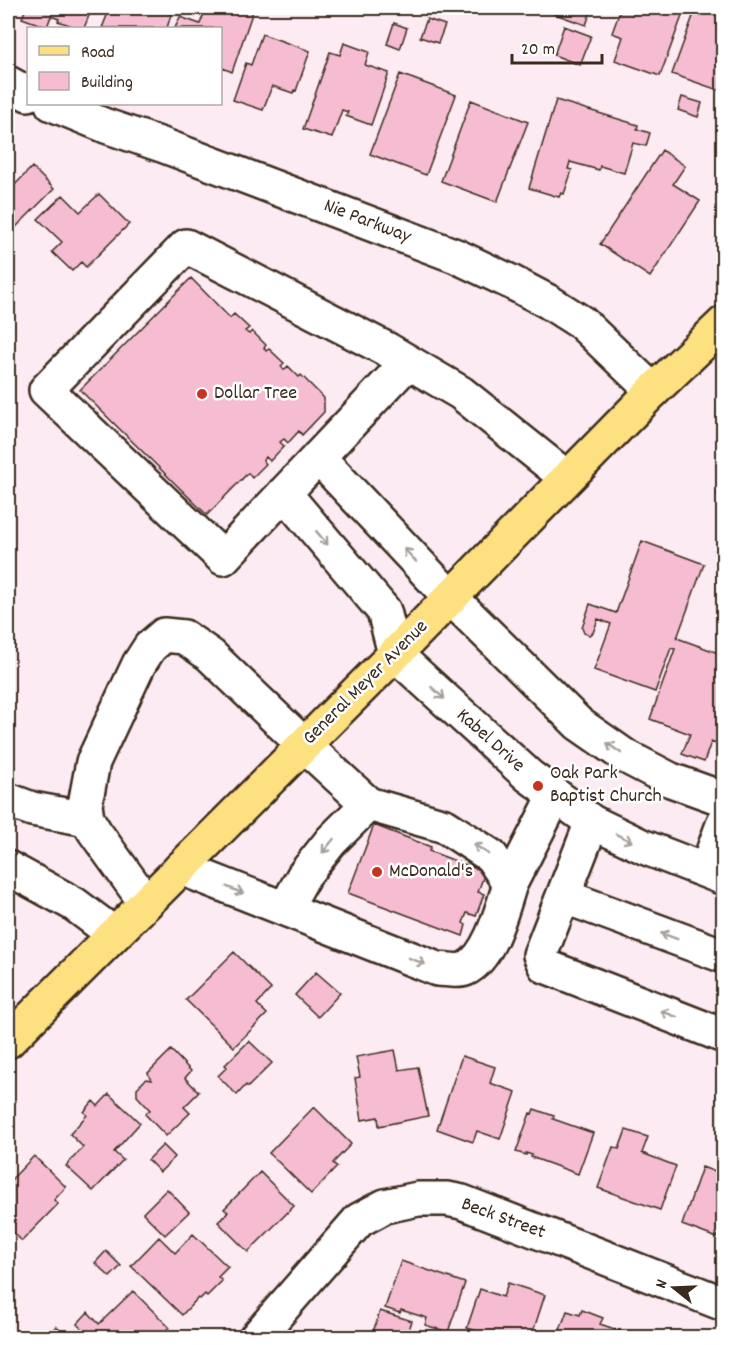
<svg xmlns="http://www.w3.org/2000/svg" width="731" height="1345" viewBox="0 0 731 1345" font-family="Dekko,sans-serif">
	<rect width="100%" height="100%" fill="#fcebf2"/>
	<filter id="ink" filterUnits="userSpaceOnUse"><feTurbulence type="fractalNoise" baseFrequency=".0167" numOctaves="2"/><feDisplacementMap in="SourceGraphic" scale="12" xChannelSelector="R" yChannelSelector="G"/><feConvolveMatrix kernelMatrix="1 2 1 2 8 2 1 2 1" color-interpolation-filters="sRGB"/></filter>
	<g filter="url(#ink)">
		<!-- building -->
		<path fill="#f6bdd2" stroke="#3b2a1e" stroke-width="1.5" d="M 26,8 L 92,8 L 84,28 L 78,28 L 58,21 L 59,19 L 51,16 L 47,27 L 22,18 Z
			M 110,8 L 173,8 L 167,28 L 102,28 Z
			M 206,8 L 254,8 L 232,72 L 223,68 L 220,74 L 220,28 L 175,28 L 180,17 L 200,24 Z
			M 538,8 L 592,8 L 586,25 Z
			M 621,8 L 685,8 L 660,76 L 615,60 L 623,37 L 612,33 Z
			M 696,8 L 716,8 L 724,10 L 720,21 L 724,22 L 724,92 L 672,74 Z
			M 427,19 L 445,25 L 438,43 L 420,37 Z
			M 394,23 L 407,28 L 400,49 L 387,44 Z
			M 564,26 L 591,36 L 580,65 L 554,55 Z
			M 262,34 L 310,51 L 296,91 L 294,90 L 293,93 L 272,86 L 263,110 L 233,100 L 246,63 L 251,65 Z
			M 344,43 L 369,52 L 365,65 L 389,73 L 371,125 L 346,116 L 348,112 L 342,110 L 332,138 L 303,129 L 330,52 L 340,55 Z
			M 400,74 L 456,95 L 426,175 L 370,154 Z
			M 682,97 L 702,103 L 698,117 L 678,110 Z
			M 471,100 L 528,122 L 497,202 L 441,181 Z
			M 556,100 L 638,125 L 637,129 L 650,133 L 646,146 L 633,143 L 624,173 L 600,166 L 599,170 L 570,162 L 568,169 L 572,170 L 564,194 L 561,193 L 559,197 L 529,188 Z
			M 662,150 L 685,166 L 673,184 L 700,201 L 650,277 L 600,244 Z
			M 32,167 L 54,189 L 8,235 L 8,186 L 11,189 Z
			M 99,194 L 129,224 L 86,267 L 81,262 L 72,271 L 52,252 L 62,242 L 38,219 L 63,195 L 80,212 Z
			M 191,278 L 230,318 L 234,314 L 249,328 L 245,331 L 249,334 L 252,331 L 266,345 L 264,348 L 266,351 L 269,349 L 284,363 L 281,366 L 284,370 L 288,366 L 299,377 L 301,375 L 324,398 L 324,412 L 302,435 L 299,431 L 288,443 L 284,439 L 280,442 L 284,446 L 270,461 L 266,457 L 263,460 L 266,464 L 252,478 L 248,473 L 207,515 L 80,390 Z
			M 724,477 L 724,509 L 717,495 Z
			M 724,529 L 724,576 L 714,554 Z
			M 642,541 L 704,564 L 677,638 L 724,655 L 724,747 L 711,742 L 704,762 L 682,754 L 690,734 L 650,719 L 675,649 L 671,648 L 655,692 L 594,670 L 611,624 L 598,619 L 593,633 L 589,635 L 584,633 L 582,628 L 590,604 L 616,613 Z
			M 374,825 L 431,847 L 429,851 L 485,872 L 478,892 L 484,894 L 476,916 L 467,913 L 463,923 L 466,925 L 463,936 L 348,893 Z
			M 234,952 L 271,989 L 257,1004 L 267,1014 L 234,1047 L 186,1000 Z
			M 316,972 L 340,993 L 318,1017 L 295,995 Z
			M 249,1041 L 272,1063 L 248,1087 L 246,1085 L 237,1095 L 218,1076 L 227,1067 L 225,1065 Z
			M 171,1050 L 191,1071 L 185,1078 L 199,1092 L 184,1107 L 190,1113 L 166,1136 L 145,1114 L 150,1110 L 137,1096 L 137,1088 L 146,1079 L 152,1080 L 148,1073 Z
			M 395,1050 L 399,1070 L 418,1067 L 428,1116 L 379,1126 L 378,1117 L 362,1120 L 355,1078 L 360,1077 L 356,1057 Z
			M 462,1056 L 495,1067 L 490,1083 L 516,1092 L 500,1139 L 477,1131 L 473,1142 L 437,1129 Z
			M 109,1094 L 140,1123 L 114,1152 L 123,1160 L 93,1191 L 66,1166 L 83,1147 L 70,1134 L 87,1115 L 84,1112 L 93,1101 L 98,1106 Z
			M 314,1107 L 351,1144 L 333,1163 L 337,1167 L 311,1194 L 269,1153 Z
			M 534,1109 L 554,1116 L 553,1119 L 593,1133 L 578,1174 L 531,1157 L 532,1155 L 526,1153 L 526,1155 L 516,1152 L 530,1113 L 532,1114 Z
			M 626,1130 L 648,1137 L 642,1153 L 676,1166 L 660,1210 L 598,1188 L 613,1147 L 619,1149 Z
			M 163,1145 L 175,1157 L 160,1172 L 148,1160 Z
			M 34,1156 L 66,1187 L 54,1200 L 58,1204 L 22,1241 L 8,1227 L 8,1183 Z
			M 702,1167 L 724,1175 L 724,1229 L 721,1228 L 717,1238 L 682,1225 Z
			M 260,1172 L 294,1206 L 248,1252 L 218,1222 L 228,1212 L 224,1209 Z
			M 167,1189 L 189,1212 L 165,1235 L 143,1213 Z
			M 193,1234 L 228,1267 L 218,1277 L 222,1281 L 207,1296 L 205,1294 L 200,1299 L 198,1298 L 182,1315 L 131,1266 L 159,1237 L 175,1253 Z
			M 106,1251 L 121,1266 L 110,1277 L 95,1263 Z
			M 401,1261 L 465,1283 L 448,1332 L 425,1325 L 427,1318 L 401,1310 L 400,1313 L 385,1308 Z
			M 8,1267 L 15,1275 L 8,1283 Z
			M 508,1283 L 545,1295 L 531,1338 L 490,1338 L 490,1335 L 467,1328 L 480,1289 L 503,1297 Z
			M 133,1291 L 169,1327 L 159,1338 L 90,1338 L 77,1324 L 88,1312 L 99,1324 Z
			M 582,1310 L 603,1318 L 600,1324 L 629,1334 L 628,1338 L 557,1338 L 567,1311 L 580,1315 Z
			M 380,1311 L 412,1321 L 406,1338 L 371,1338 Z
			M 56,1326 L 67,1338 L 45,1338 Z"/>
		<g fill="none" stroke-linecap="round" stroke-linejoin="round">
			<!-- minor casing -->
			<g stroke="#3b2a1e" stroke-width="38">
				<path id="minor" d="M 8,83 L 28,94
					M 52,104 L 106,126 L 162,145 L 456,256 L 511,282 L 549,302 L 582,323 L 653,391
					M 408,362 L 223,558 L 46,390 L 186,246 L 388,350 L 461,393 L 567,478
					M 318,457 L 450,597 L 579,724 L 625,756 L 671,780 L 724,799
					M 284,493 L 384,611 L 395,654 L 529,776 L 592,822 L 644,847 L 724,878
					M 8,800 L 32,809 L 87,819
					M 592,822 L 540,955 L 545,966 L 724,1036
					M 8,868 L 74,904 L 114,934
					M 706,871 L 724,822
					M 510,884 L 555,796
					M 563,896 L 724,956
					M 146,903 L 95,832 L 87,819 L 85,805 L 93,762 L 139,664 L 150,647 L 164,635 L 184,637 L 210,655 L 304,745 L 368,804 L 445,826 L 491,856 L 510,884 C 502,909 490,958 465,969 C 458,972 445,969 437,969 L 181,868
					M 285,909 L 304,875 L 331,841 L 368,804
					M 256,1338 L 359,1220 L 385,1206 L 418,1199 L 447,1199 L 462,1202 L 724,1304"/>
			</g>
			<!-- major casing -->
			<g stroke="#3b2a1e" stroke-width="38">
				<path id="major" d="M 8,1041 L 395,654 L 653,391 L 724,323"/>
			</g>
			<!-- minor -->
			<use href="#minor" stroke="#fff" stroke-width="33"/>
			<!-- major -->
			<use href="#major" stroke="#fde080" stroke-width="33"/>
		</g>
		<!-- one-way arrows -->
		<defs><path id="oneway-shaft" d="M-6 0H5M1.5-3L5.5 0L1.5 3" fill="none" stroke-width="1.6" stroke-linecap="round" stroke-linejoin="round" transform="scale(1.5)"/></defs>
		<g stroke="#a79f9a">
			<use href="#oneway-shaft" transform="translate(322 538) rotate(50)"/>
			<use href="#oneway-shaft" transform="translate(410 555) rotate(-133)"/>
			<use href="#oneway-shaft" transform="translate(438 693) rotate(42)"/>
			<use href="#oneway-shaft" transform="translate(614 748) rotate(-145)"/>
			<use href="#oneway-shaft" transform="translate(624 838) rotate(26)"/>
			<use href="#oneway-shaft" transform="translate(328 846) rotate(129)"/>
			<use href="#oneway-shaft" transform="translate(481 849) rotate(-147)"/>
			<use href="#oneway-shaft" transform="translate(235 890) rotate(22)"/>
			<use href="#oneway-shaft" transform="translate(669 936) rotate(-159)"/>
			<use href="#oneway-shaft" transform="translate(417 961) rotate(21)"/>
			<use href="#oneway-shaft" transform="translate(669 1014) rotate(-159)"/>
		</g>
	</g>
	<!-- markers -->
	<g fill="#c8321e" stroke="#fff" stroke-width="2">
		<circle cx="202" cy="394" r="6"/>
		<circle cx="538" cy="786" r="6"/>
		<circle cx="377" cy="872" r="6"/>
	</g>
	<g text-anchor="middle" dominant-baseline="central" stroke-width="5" stroke-linejoin="round" paint-order="stroke">
		<!-- street labels -->
		<g font-size="20" fill="#3b2a1e" stroke="#fff">
			<text transform="translate(367 222) rotate(21)">Nie Parkway</text>
			<text transform="translate(366 683) rotate(-45)">General Meyer Avenue</text>
			<text transform="translate(490 741) rotate(42)">Kabel Drive</text>
			<text transform="translate(503 1219) rotate(20)">Beck Street</text>
		</g>
		<!-- poi labels -->
		<g font-size="20" fill="#3b2a1e" stroke="#fff" text-anchor="start">
			<text x="214" y="394">Dollar Tree</text>
			<text x="550" y="774">Oak Park<tspan x="550" dy="23">Baptist Church</tspan></text>
			<text x="389" y="872">McDonald's</text>
		</g>
	</g>
	<!-- margin -->
	<rect width="731" height="1345" fill="none" stroke="#fff" stroke-width="30"/>
	<rect x="15" y="15" width="701" height="1315" fill="none" stroke="#3b2a1e" stroke-width="2" filter="url(#ink)"/>
	<!-- legend -->
	<rect x="27" y="27" width="195" height="78" fill="#ffffff" stroke="#b1aaa5" stroke-width="1.5"/>
	<rect x="39" y="46" width="30" height="9" fill="#fde080" stroke="#b1aaa5" stroke-width="1.5"/>
	<text x="81" y="57" font-size="18" fill="#3b2a1e">Road</text>
	<rect x="39" y="72" width="30" height="18" fill="#f6bdd2" stroke="#b1aaa5" stroke-width="1.5"/>
	<text x="81" y="87" font-size="18" fill="#3b2a1e">Building</text>
	<!-- north arrow -->
	<g transform="translate(674 1288) rotate(288)" stroke="#ffffff" stroke-width="4.5" paint-order="stroke">
	<path d="M0-4.5L10 22L0 15L-10 22Z" fill="#3b2a1e"/>
	<text y="-9" font-size="16" font-weight="bold" text-anchor="middle" fill="#3b2a1e">N</text>
	</g>
	<!-- scale -->
	<path d="M512 54v9h90v-9" fill="none" stroke="#3b2a1e" stroke-width="3"/>
	<text x="521" y="54" font-size="18" fill="#3b2a1e" stroke="#ffffff" stroke-width="4.5" paint-order="stroke">20 m</text>
</svg>
